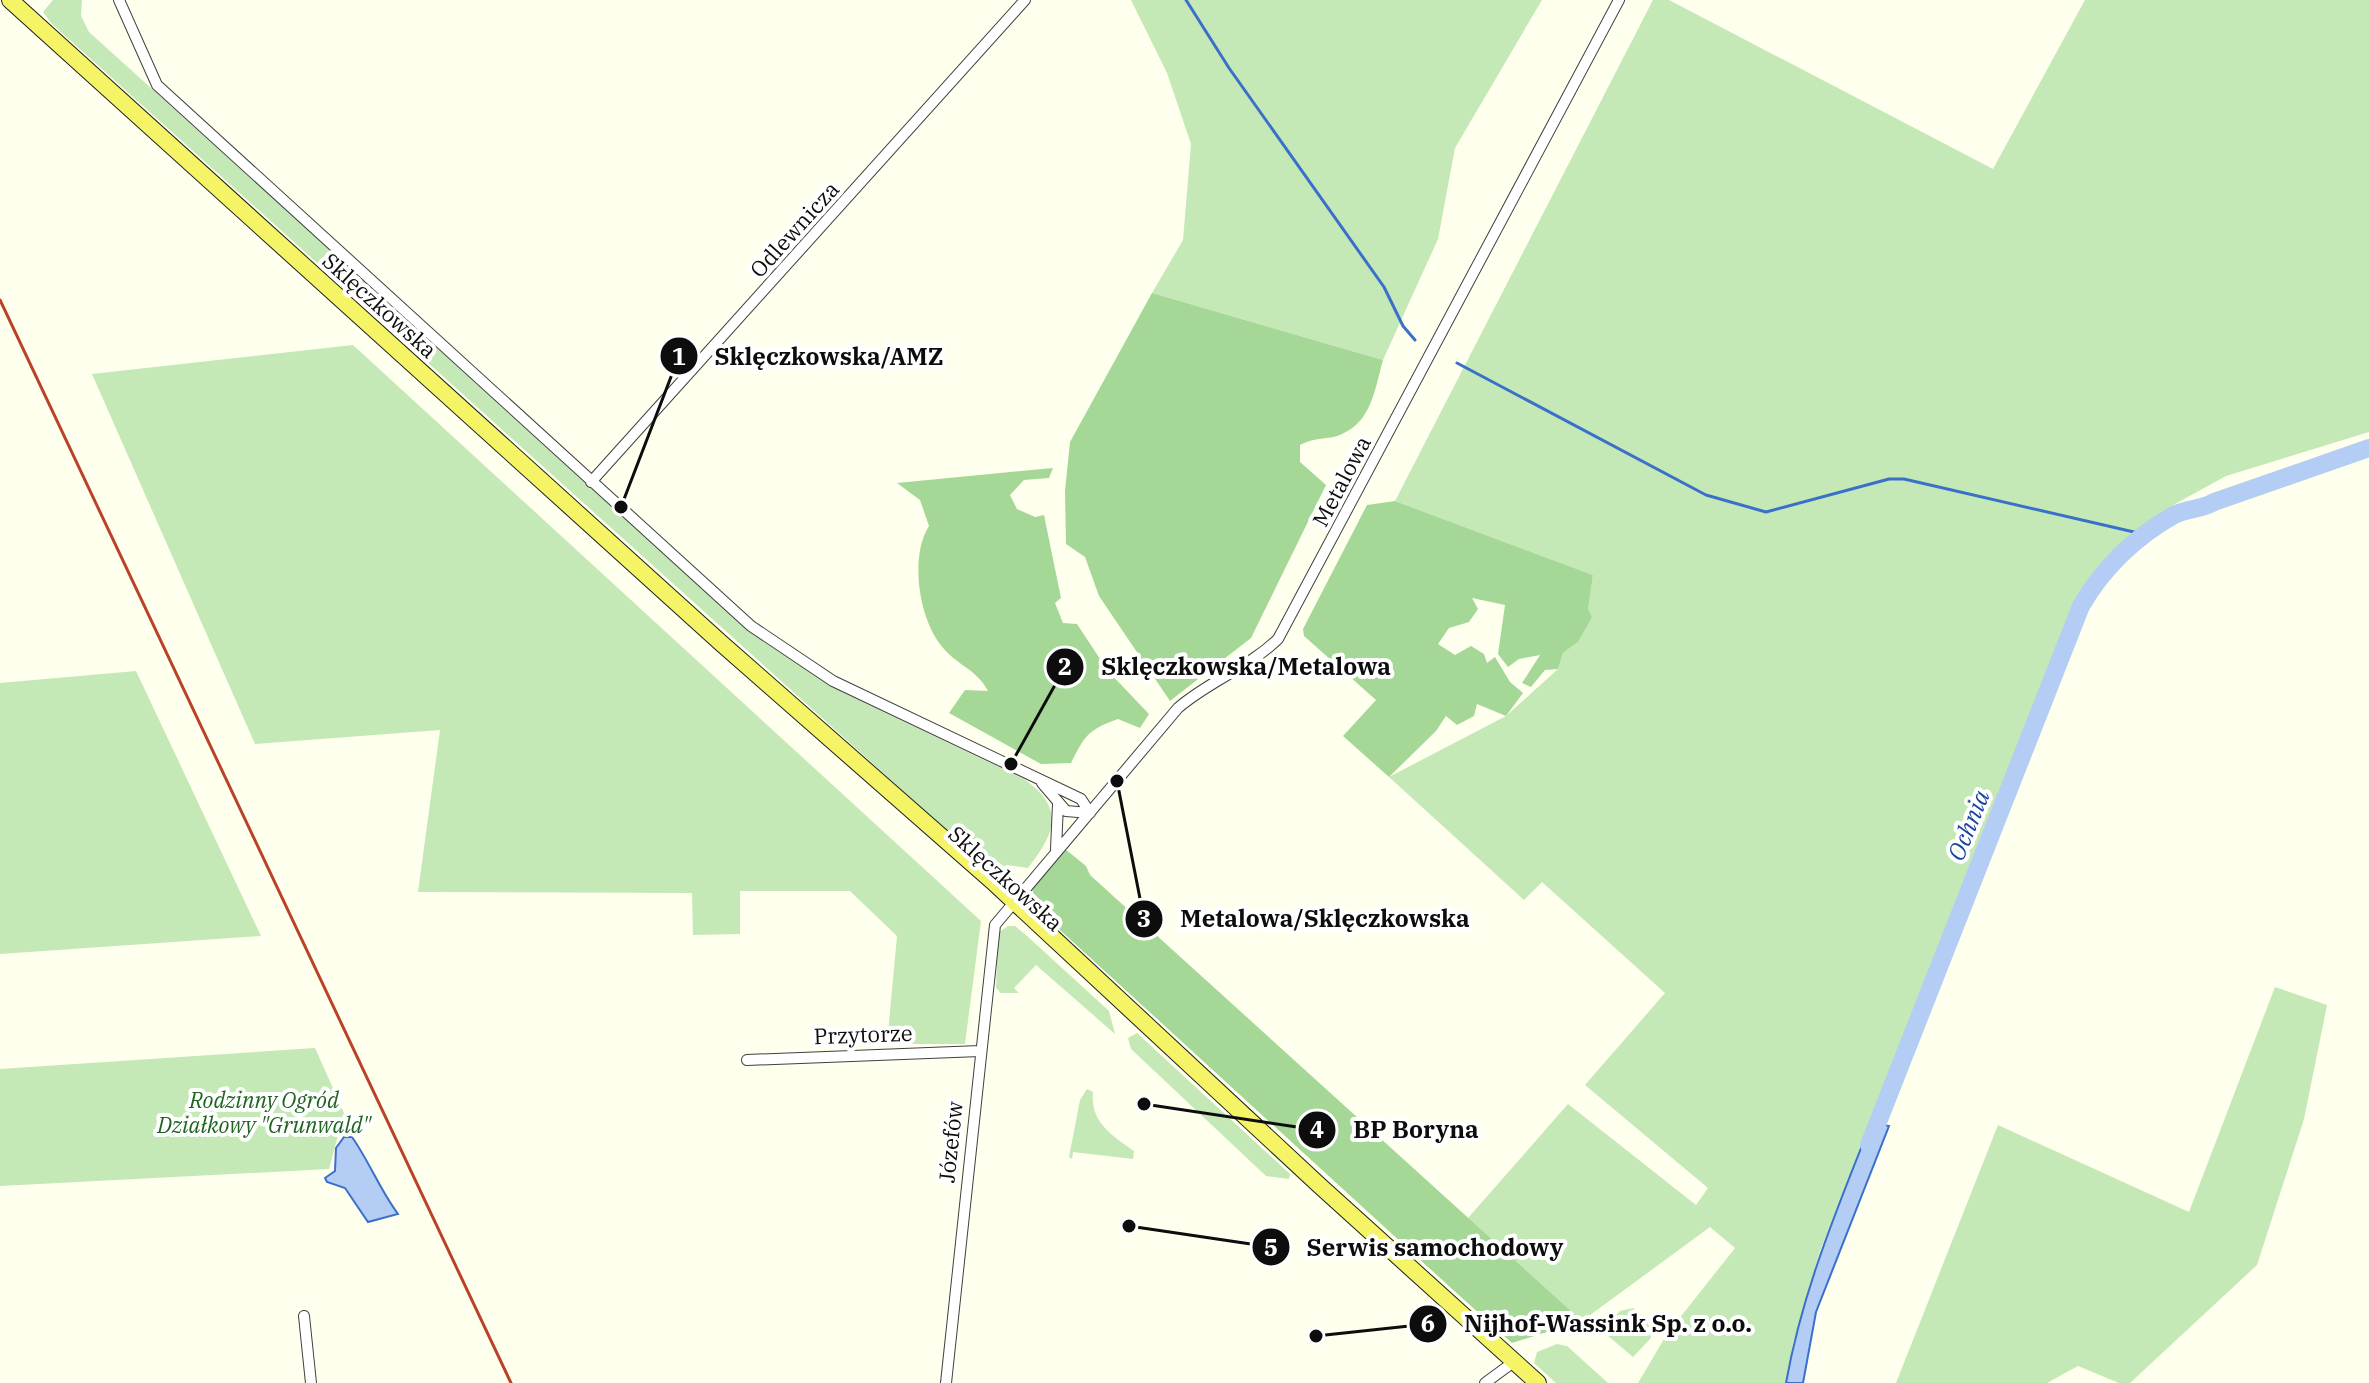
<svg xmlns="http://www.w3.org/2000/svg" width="2369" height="1383" viewBox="0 0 2369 1383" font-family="'IBM Plex Serif',serif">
	<rect width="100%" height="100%" fill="#feffed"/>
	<!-- green -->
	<path fill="#c5e8b7" d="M 53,0 L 82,0 L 81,16 L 89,32 L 749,629 L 842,692 L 1024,779 C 1065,808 1056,832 1028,868 L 1007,865 L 993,872 L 51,23 L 43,12 Z
		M 1131,0 L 1542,0 L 1455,148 L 1438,239 L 1383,360 L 1152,293 L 1183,240 L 1191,144 L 1167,73 Z
		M 1653,0 L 1669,0 L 1993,169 L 2085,0 L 2369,0 L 2369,432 L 2226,476 L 2175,504 L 2135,533 L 2136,538 L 2089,586 L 2074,608 L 2017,763 L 1968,876 L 1926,992 L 1903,1037 L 1820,1251 L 1793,1343 L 1786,1383 L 1638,1383 L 1667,1334 L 1735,1248 L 1710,1227 L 1582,1321 L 1468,1218 L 1568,1104 L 1696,1205 L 1708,1188 L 1585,1085 L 1665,993 L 1542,882 L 1524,900 L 1389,777 L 1506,716 L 1558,669 L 1563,653 L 1578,642 L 1588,610 L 1593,575 L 1395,501 Z
		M 353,345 L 981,921 L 965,1044 L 887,1044 L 897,936 L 850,891 L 740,891 L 740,934 L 693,935 L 692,893 L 418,892 L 440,730 L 255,744 L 92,374 Z
		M 136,671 L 261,936 L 0,954 L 0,683 Z
		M 1008,926 L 1015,926 L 1027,936 L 1109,1011 L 1115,1034 L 1036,965 L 1014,988 L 1019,993 L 1001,993 L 996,988 L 998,933 Z
		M 2275,987 L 2327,1005 L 2304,1119 L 2257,1265 L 2130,1383 L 2119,1383 L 2078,1366 L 2047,1383 L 1896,1383 L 1998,1125 L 2189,1212 Z
		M 1137,1033 L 1290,1174 L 1289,1179 L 1266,1176 L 1131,1049 L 1128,1038 Z
		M 315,1048 L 344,1113 L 329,1169 L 0,1186 L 0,1069 Z
		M 1087,1089 L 1093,1092 C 1090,1121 1110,1134 1134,1151 L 1133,1159 L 1073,1152 L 1072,1159 L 1069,1157 L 1080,1100 Z
		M 1633,1308 C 1644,1315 1651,1324 1651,1338 L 1633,1357 L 1601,1330 L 1620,1311 Z
		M 1557,1344 L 1567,1346 L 1608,1383 L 1556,1383 L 1534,1363 L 1537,1352 Z"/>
	<!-- forest -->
	<path fill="#a5d897" d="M 1152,293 L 1383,360 C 1375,388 1372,421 1342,434 C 1331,440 1317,436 1300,445 L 1300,462 L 1326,485 L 1251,638 L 1170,701 L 1099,596 L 1085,557 L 1066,544 L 1065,491 L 1070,442 Z
		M 1053,468 L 1049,478 L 1024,480 L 1010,495 L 1017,509 L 1035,517 L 1044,515 L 1061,598 L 1055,603 L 1063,623 L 1077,624 L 1108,671 L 1149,714 L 1140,728 L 1118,719 C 1087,730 1085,736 1071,763 L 1041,764 L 949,713 L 965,690 L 988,691 C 976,669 960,667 944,649 C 919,622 909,557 929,526 L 920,500 L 897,483 Z
		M 1395,501 L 1593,575 L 1588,610 L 1592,617 L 1578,642 L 1563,653 L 1558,669 L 1545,670 L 1531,687 L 1522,683 L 1540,655 L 1519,659 L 1508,667 L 1498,654 L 1505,605 L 1472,598 L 1478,609 L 1469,622 L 1449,628 L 1438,644 L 1455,655 L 1471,646 L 1484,654 L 1487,663 L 1495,657 L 1510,682 L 1523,693 L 1506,716 L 1477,704 L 1474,716 L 1457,725 L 1446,716 L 1436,731 L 1389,777 L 1343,736 L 1376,700 L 1304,636 L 1303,629 L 1367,505 Z
		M 1065,849 L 1086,866 L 1090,875 L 1582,1321 L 1512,1343 L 1451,1288 L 1037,909 L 1032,888 Z"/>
	<!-- water -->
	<path fill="#b3cdf5" stroke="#3b70ca" stroke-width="2" d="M 1871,1123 L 1889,1126 L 1816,1312 L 1803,1383 L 1786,1383 C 1802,1292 1837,1209 1871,1123 Z
		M 344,1137 L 352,1137 C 369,1161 380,1190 398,1214 L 368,1222 L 345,1188 L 327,1182 L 325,1178 L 335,1171 L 336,1148 Z"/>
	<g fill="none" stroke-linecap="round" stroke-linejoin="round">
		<!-- stream -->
		<path stroke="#3b70ca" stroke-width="3" d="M 1186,0 L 1229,68 L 1384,287 L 1403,326 L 1415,340
			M 1457,363 L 1706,495 L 1766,512 L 1889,479 L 1904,479 L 2147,535"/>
		<!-- river -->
		<path stroke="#b3cdf5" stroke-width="18" d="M 1869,1145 L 2081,606 C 2102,569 2136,536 2174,515 C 2187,508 2201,510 2214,502 L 2369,448"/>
		<!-- street casing -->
		<g stroke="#404040" stroke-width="12">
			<path id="street" d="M 119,0 L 157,85 L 751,626 L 833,681 L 1081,799 L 1090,813
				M 591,482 L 1025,0
				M 1042,783 L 1066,811 L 1090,813
				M 1056,849 L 1058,804
				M 747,1060 L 980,1051
				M 304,1316 L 311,1383
				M 946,1383 L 995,925 L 1178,708 C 1209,681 1248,668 1278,639 L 1619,0
				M 1485,1383 L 1515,1361"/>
		</g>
		<!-- primary casing -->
		<g stroke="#1e1e1e" stroke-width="18">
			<path id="primary" d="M 10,0 L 721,643 L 992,881 L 1319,1185 L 1538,1383"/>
		</g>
		<!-- street -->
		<use href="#street" stroke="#fff" stroke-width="10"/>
		<!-- primary -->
		<use href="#primary" stroke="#f5f466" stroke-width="16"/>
		<!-- rail -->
		<path stroke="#b94328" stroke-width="3" d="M 0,300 L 511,1383"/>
	</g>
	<g text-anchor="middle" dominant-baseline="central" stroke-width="8" stroke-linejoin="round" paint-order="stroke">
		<!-- street labels -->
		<g font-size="22" fill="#0d0d0d" stroke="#fff">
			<text transform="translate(794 229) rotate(-48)">Odlewnicza</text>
			<text transform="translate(380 305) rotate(42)">Sklęczkowska</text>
			<text transform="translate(1341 481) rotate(-62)">Metalowa</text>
			<text transform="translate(1006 878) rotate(42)">Sklęczkowska</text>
			<text transform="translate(863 1034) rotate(-2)">Przytorze</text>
			<text transform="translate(950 1142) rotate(-84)">Józefów</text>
		</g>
		<!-- park labels -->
		<g font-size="22" font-style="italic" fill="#1f6320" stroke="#fff">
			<text x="264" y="1099">Rodzinny Ogród<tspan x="264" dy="25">Działkowy "Grunwald"</tspan></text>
		</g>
		<!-- water labels -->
		<g font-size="24" font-style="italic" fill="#19449b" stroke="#fff">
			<text transform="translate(1968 825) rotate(-68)">Ochnia</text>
		</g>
	</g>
	<!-- callouts -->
	<path fill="none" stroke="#0d0d0d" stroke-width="3" d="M621 507L679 356M1011 764L1065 667M1117 781L1144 919M1144 1104L1317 1130M1129 1226L1271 1247M1316 1336L1428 1324"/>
	<g fill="#0d0d0d" stroke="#fff" stroke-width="3">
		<circle cx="621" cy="507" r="8"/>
		<circle cx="1011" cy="764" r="8"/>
		<circle cx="1117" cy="781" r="8"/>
		<circle cx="1144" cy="1104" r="8"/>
		<circle cx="1129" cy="1226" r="8"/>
		<circle cx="1316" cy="1336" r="8"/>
		<circle cx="679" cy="356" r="20"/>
		<circle cx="1065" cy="667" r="20"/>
		<circle cx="1144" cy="919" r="20"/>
		<circle cx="1317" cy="1130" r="20"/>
		<circle cx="1271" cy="1247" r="20"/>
		<circle cx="1428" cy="1324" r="20"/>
	</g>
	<g font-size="24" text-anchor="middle" font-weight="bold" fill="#fff">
		<text x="679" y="365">1</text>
		<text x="1065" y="675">2</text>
		<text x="1144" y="927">3</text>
		<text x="1317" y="1138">4</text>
		<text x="1271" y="1256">5</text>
		<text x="1428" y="1332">6</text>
	</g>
	<g font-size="24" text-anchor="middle" font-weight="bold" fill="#0d0d0d" stroke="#fff" stroke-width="8" stroke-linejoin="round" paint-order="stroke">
		<text x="829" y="365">Sklęczkowska/AMZ</text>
		<text x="1246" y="675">Sklęczkowska/Metalowa</text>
		<text x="1325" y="927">Metalowa/Sklęczkowska</text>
		<text x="1416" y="1138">BP Boryna</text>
		<text x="1435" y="1256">Serwis samochodowy</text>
		<text x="1608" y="1332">Nijhof-Wassink Sp. z o.o.</text>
	</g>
</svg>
